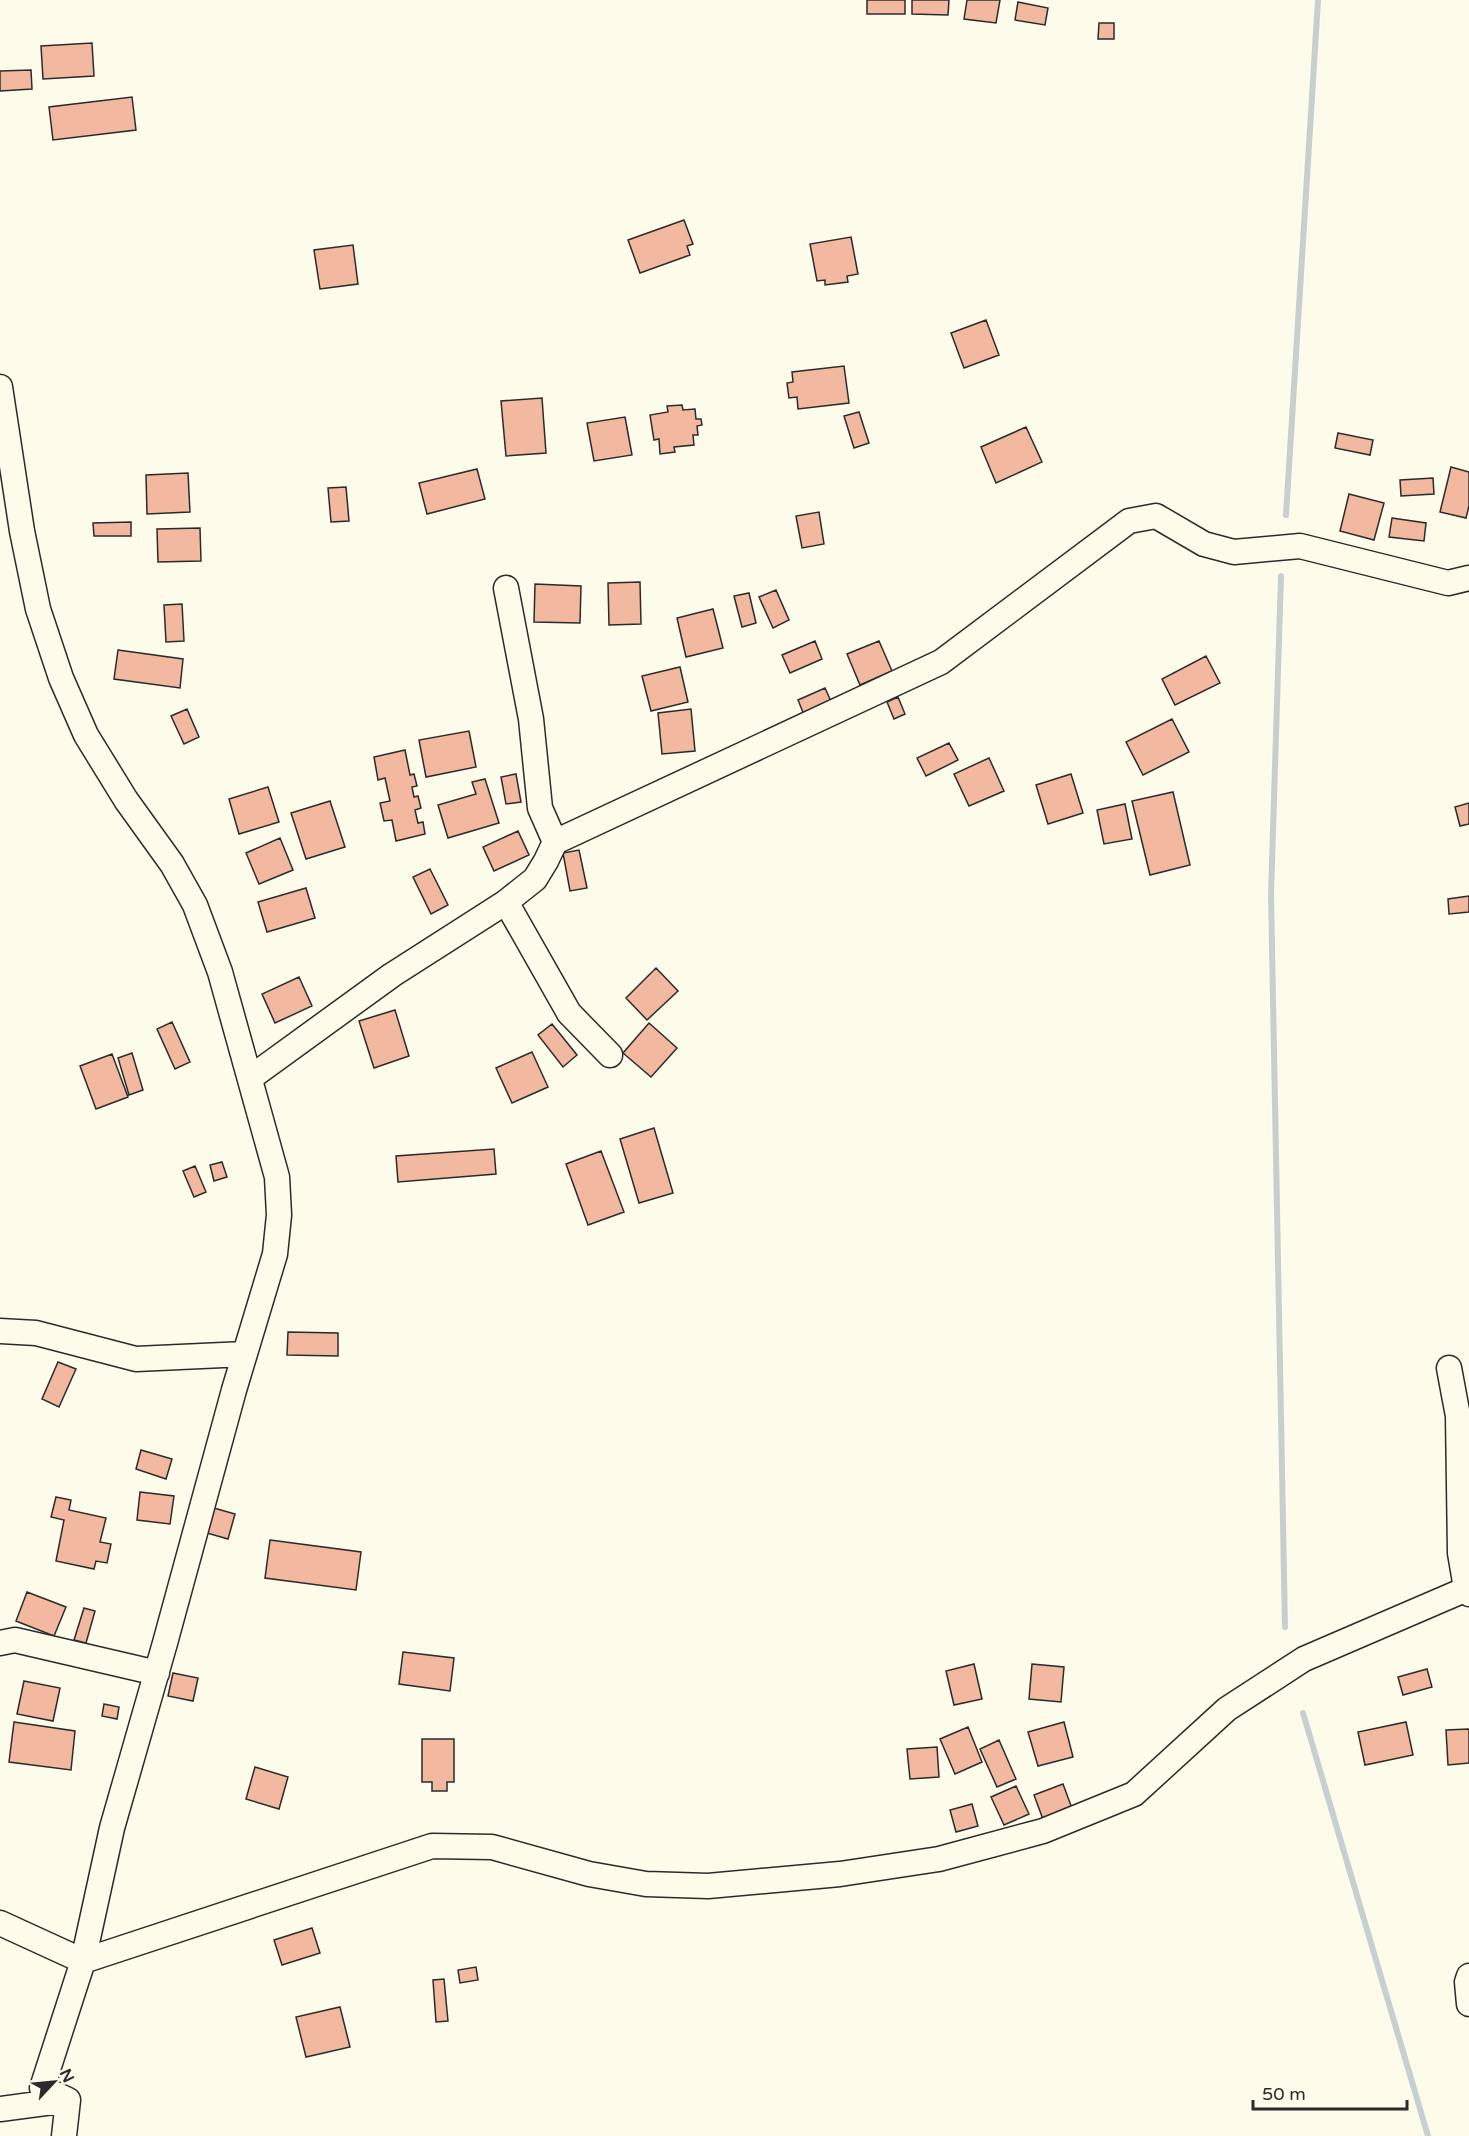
<svg xmlns="http://www.w3.org/2000/svg" width="1469" height="2136" viewBox="0 0 1469 2136" font-family="'Varela Round',sans-serif">
	<rect width="100%" height="100%" fill="#fdfbea"/>
	<g fill="none" stroke-linecap="round" stroke-linejoin="round">
		<!-- stream -->
		<path stroke="#c7d0d0" stroke-width="6" d="M 1286,515 L 1318,0
			M 1281,576 L 1271,894 L 1285,1627
			M 1303,1713 L 1428,2136"/>
	</g>
	<!-- building -->
	<path fill="#f2b8a0" stroke="#2b2b2b" stroke-width="1.5" d="M 867,0 L 905,0 L 905,14 L 867,14 Z
		M 912,0 L 949,0 L 948,15 L 912,14 Z
		M 967,0 L 1000,0 L 996,23 L 964,19 Z
		M 1018,2 L 1048,8 L 1045,25 L 1015,20 Z
		M 1099,23 L 1114,23 L 1114,39 L 1098,39 Z
		M 92,43 L 94,76 L 43,79 L 41,46 Z
		M 31,70 L 32,89 L 0,91 L 0,71 Z
		M 132,97 L 136,130 L 53,140 L 49,107 Z
		M 684,220 L 693,244 L 687,246 L 690,255 L 640,273 L 628,240 Z
		M 851,237 L 858,274 L 847,276 L 848,282 L 825,285 L 825,280 L 817,281 L 810,244 Z
		M 353,245 L 358,284 L 320,289 L 314,250 Z
		M 986,320 L 999,355 L 964,368 L 951,333 Z
		M 844,366 L 849,403 L 798,409 L 797,397 L 789,398 L 787,383 L 793,382 L 792,372 Z
		M 542,398 L 546,453 L 506,456 L 501,401 Z
		M 682,405 L 683,410 L 695,409 L 696,419 L 701,419 L 702,425 L 697,426 L 698,435 L 693,435 L 694,445 L 674,447 L 675,452 L 660,454 L 659,439 L 654,440 L 650,415 L 668,412 L 667,406 Z
		M 859,412 L 869,443 L 854,448 L 844,416 Z
		M 625,417 L 632,455 L 594,461 L 587,423 Z
		M 1026,427 L 1042,462 L 996,483 L 981,447 Z
		M 1338,433 L 1373,440 L 1370,455 L 1335,448 Z
		M 1451,467 L 1469,472 L 1469,506 L 1466,518 L 1440,512 Z
		M 477,469 L 485,499 L 427,514 L 419,483 Z
		M 188,473 L 190,512 L 147,514 L 146,475 Z
		M 1433,478 L 1434,494 L 1401,496 L 1400,480 Z
		M 346,487 L 349,521 L 331,522 L 328,488 Z
		M 1349,494 L 1384,503 L 1374,540 L 1340,531 Z
		M 819,512 L 824,544 L 802,548 L 796,516 Z
		M 1392,518 L 1426,523 L 1424,541 L 1389,537 Z
		M 131,522 L 131,536 L 94,536 L 93,523 Z
		M 200,528 L 201,561 L 158,562 L 157,529 Z
		M 640,582 L 641,624 L 609,625 L 608,583 Z
		M 535,584 L 581,586 L 580,623 L 534,622 Z
		M 776,590 L 789,620 L 773,628 L 759,597 Z
		M 749,593 L 756,623 L 742,627 L 734,596 Z
		M 182,604 L 184,641 L 166,642 L 164,605 Z
		M 713,609 L 723,648 L 686,657 L 677,618 Z
		M 815,641 L 822,659 L 790,673 L 782,655 Z
		M 879,641 L 892,671 L 860,685 L 847,654 Z
		M 118,650 L 183,659 L 180,688 L 114,679 Z
		M 1206,656 L 1220,683 L 1175,705 L 1162,679 Z
		M 680,667 L 688,702 L 651,711 L 642,676 Z
		M 825,688 L 834,708 L 806,720 L 798,700 Z
		M 898,697 L 905,714 L 894,719 L 887,702 Z
		M 187,709 L 199,737 L 184,744 L 171,716 Z
		M 691,709 L 695,751 L 662,754 L 658,713 Z
		M 1172,719 L 1189,752 L 1143,775 L 1126,742 Z
		M 469,731 L 476,767 L 426,777 L 419,740 Z
		M 949,743 L 958,760 L 926,776 L 917,758 Z
		M 405,750 L 410,775 L 414,774 L 417,786 L 412,787 L 414,797 L 418,796 L 421,808 L 415,810 L 418,823 L 423,822 L 425,834 L 396,841 L 392,820 L 384,821 L 380,803 L 390,801 L 385,778 L 378,780 L 374,757 Z
		M 989,758 L 1004,791 L 969,806 L 954,774 Z
		M 516,774 L 521,802 L 506,804 L 501,777 Z
		M 1071,774 L 1083,813 L 1048,824 L 1036,785 Z
		M 485,779 L 499,823 L 448,838 L 438,805 L 476,794 L 472,782 Z
		M 268,787 L 279,822 L 239,834 L 229,799 Z
		M 1173,792 L 1190,865 L 1150,875 L 1132,801 Z
		M 330,801 L 345,847 L 306,859 L 291,813 Z
		M 1469,803 L 1469,824 L 1460,826 L 1455,807 Z
		M 1125,804 L 1132,839 L 1104,844 L 1097,810 Z
		M 518,831 L 529,855 L 494,871 L 483,847 Z
		M 280,838 L 293,870 L 259,884 L 246,853 Z
		M 579,850 L 587,888 L 570,891 L 563,853 Z
		M 430,869 L 448,905 L 431,914 L 413,877 Z
		M 306,888 L 315,918 L 267,932 L 258,902 Z
		M 1469,896 L 1469,912 L 1449,914 L 1448,899 Z
		M 656,968 L 678,991 L 647,1020 L 626,998 Z
		M 299,977 L 312,1006 L 275,1023 L 262,994 Z
		M 395,1010 L 409,1056 L 374,1068 L 359,1021 Z
		M 172,1022 L 190,1062 L 175,1069 L 157,1029 Z
		M 649,1023 L 677,1048 L 651,1077 L 623,1053 Z
		M 552,1024 L 577,1055 L 563,1067 L 538,1035 Z
		M 532,1052 L 548,1087 L 512,1103 L 496,1068 Z
		M 132,1053 L 143,1090 L 129,1095 L 118,1058 Z
		M 112,1054 L 128,1097 L 96,1109 L 80,1066 Z
		M 654,1128 L 673,1193 L 639,1203 L 620,1139 Z
		M 494,1149 L 496,1174 L 398,1182 L 396,1156 Z
		M 601,1151 L 624,1212 L 588,1225 L 566,1164 Z
		M 222,1162 L 227,1177 L 214,1181 L 210,1165 Z
		M 195,1166 L 206,1192 L 194,1197 L 183,1171 Z
		M 288,1332 L 338,1333 L 338,1356 L 287,1355 Z
		M 58,1362 L 76,1369 L 59,1407 L 42,1399 Z
		M 141,1450 L 172,1459 L 166,1479 L 136,1469 Z
		M 140,1492 L 174,1496 L 170,1524 L 137,1520 Z
		M 56,1497 L 71,1500 L 69,1510 L 106,1518 L 100,1542 L 111,1544 L 107,1563 L 96,1561 L 94,1569 L 56,1561 L 64,1520 L 51,1517 Z
		M 214,1508 L 235,1514 L 228,1539 L 207,1533 Z
		M 270,1540 L 361,1552 L 356,1590 L 265,1578 Z
		M 27,1592 L 66,1607 L 54,1636 L 16,1621 Z
		M 84,1608 L 95,1611 L 86,1643 L 74,1640 Z
		M 403,1652 L 454,1658 L 450,1691 L 399,1684 Z
		M 974,1664 L 982,1699 L 954,1705 L 946,1671 Z
		M 1032,1664 L 1064,1667 L 1061,1702 L 1029,1699 Z
		M 1427,1669 L 1432,1687 L 1403,1695 L 1398,1677 Z
		M 173,1673 L 198,1678 L 193,1701 L 168,1696 Z
		M 24,1681 L 60,1688 L 53,1721 L 17,1714 Z
		M 104,1704 L 119,1707 L 117,1719 L 102,1716 Z
		M 14,1722 L 75,1731 L 71,1770 L 9,1762 Z
		M 1064,1722 L 1073,1757 L 1038,1766 L 1028,1732 Z
		M 1406,1722 L 1413,1755 L 1365,1765 L 1358,1732 Z
		M 968,1727 L 982,1762 L 955,1774 L 940,1739 Z
		M 1469,1729 L 1469,1763 L 1448,1765 L 1446,1730 Z
		M 422,1739 L 454,1739 L 454,1782 L 447,1782 L 447,1791 L 432,1791 L 432,1782 L 422,1782 Z
		M 999,1740 L 1016,1779 L 997,1787 L 980,1749 Z
		M 937,1747 L 939,1777 L 910,1779 L 907,1749 Z
		M 255,1767 L 288,1777 L 279,1809 L 246,1799 Z
		M 1063,1784 L 1073,1811 L 1044,1822 L 1034,1795 Z
		M 1016,1786 L 1029,1814 L 1004,1825 L 991,1797 Z
		M 972,1804 L 978,1826 L 956,1832 L 950,1810 Z
		M 312,1928 L 320,1953 L 282,1965 L 274,1940 Z
		M 476,1967 L 478,1980 L 460,1983 L 458,1970 Z
		M 444,1979 L 448,2021 L 436,2022 L 433,1980 Z
		M 340,2007 L 350,2047 L 306,2057 L 296,2017 Z"/>
	<g fill="none" stroke-linecap="round" stroke-linejoin="round">
		<!-- minor casing -->
		<g stroke="#2b2b2b" stroke-width="27">
			<path id="minor" d="M 0,387 L 22,531 L 38,609 L 61,678 L 86,735 L 126,800 L 172,864 L 195,905 L 220,972 L 277,1177 L 279,1215 L 275,1254 L 234,1390 L 165,1643 L 112,1828 L 83,1961 L 42,2088 L 68,2100 L 64,2136
				M 506,588 L 531,719 L 540,808 L 555,842 L 941,662 L 1129,521 L 1156,516 L 1204,544 L 1234,552 L 1300,546 L 1448,583 L 1469,578
				M 506,902 L 569,1013 L 610,1055
				M 250,1078 L 392,975 L 506,902 L 535,879 L 546,861 L 555,842
				M 0,1331 L 36,1333 L 136,1359 L 245,1354
				M 1449,1368 L 1458,1416 L 1460,1553 L 1466,1588 L 1469,1594
				M 0,1643 L 15,1640 L 157,1673
				M 0,1923 L 83,1961 L 432,1846 L 492,1847 L 589,1874 L 646,1884 L 708,1886 L 840,1874 L 939,1859 L 1043,1831 L 1134,1794 L 1227,1709 L 1304,1659 L 1469,1588
				M 1469,1976 L 1467,1982 L 1469,2004
				M 0,2109 L 68,2100"/>
		</g>
		<!-- minor -->
		<use href="#minor" stroke="#fdfbea" stroke-width="24"/>
	</g>
	<!-- north arrow -->
	<g transform="translate(54 2082) rotate(64)" stroke="#fdfbea" stroke-width="4.5" paint-order="stroke">
	<path d="M0-4.5L10 22L0 15L-10 22Z" fill="#2b2b2b"/>
	<text y="-9" font-size="16" font-weight="bold" text-anchor="middle" fill="#2b2b2b">N</text>
	</g>
	<!-- scale -->
	<path d="M1253 2100v9h154v-9" fill="none" stroke="#2b2b2b" stroke-width="3"/>
	<text x="1262" y="2100" font-size="18" fill="#2b2b2b" stroke="#fdfbea" stroke-width="4.5" paint-order="stroke">50 m</text>
</svg>
